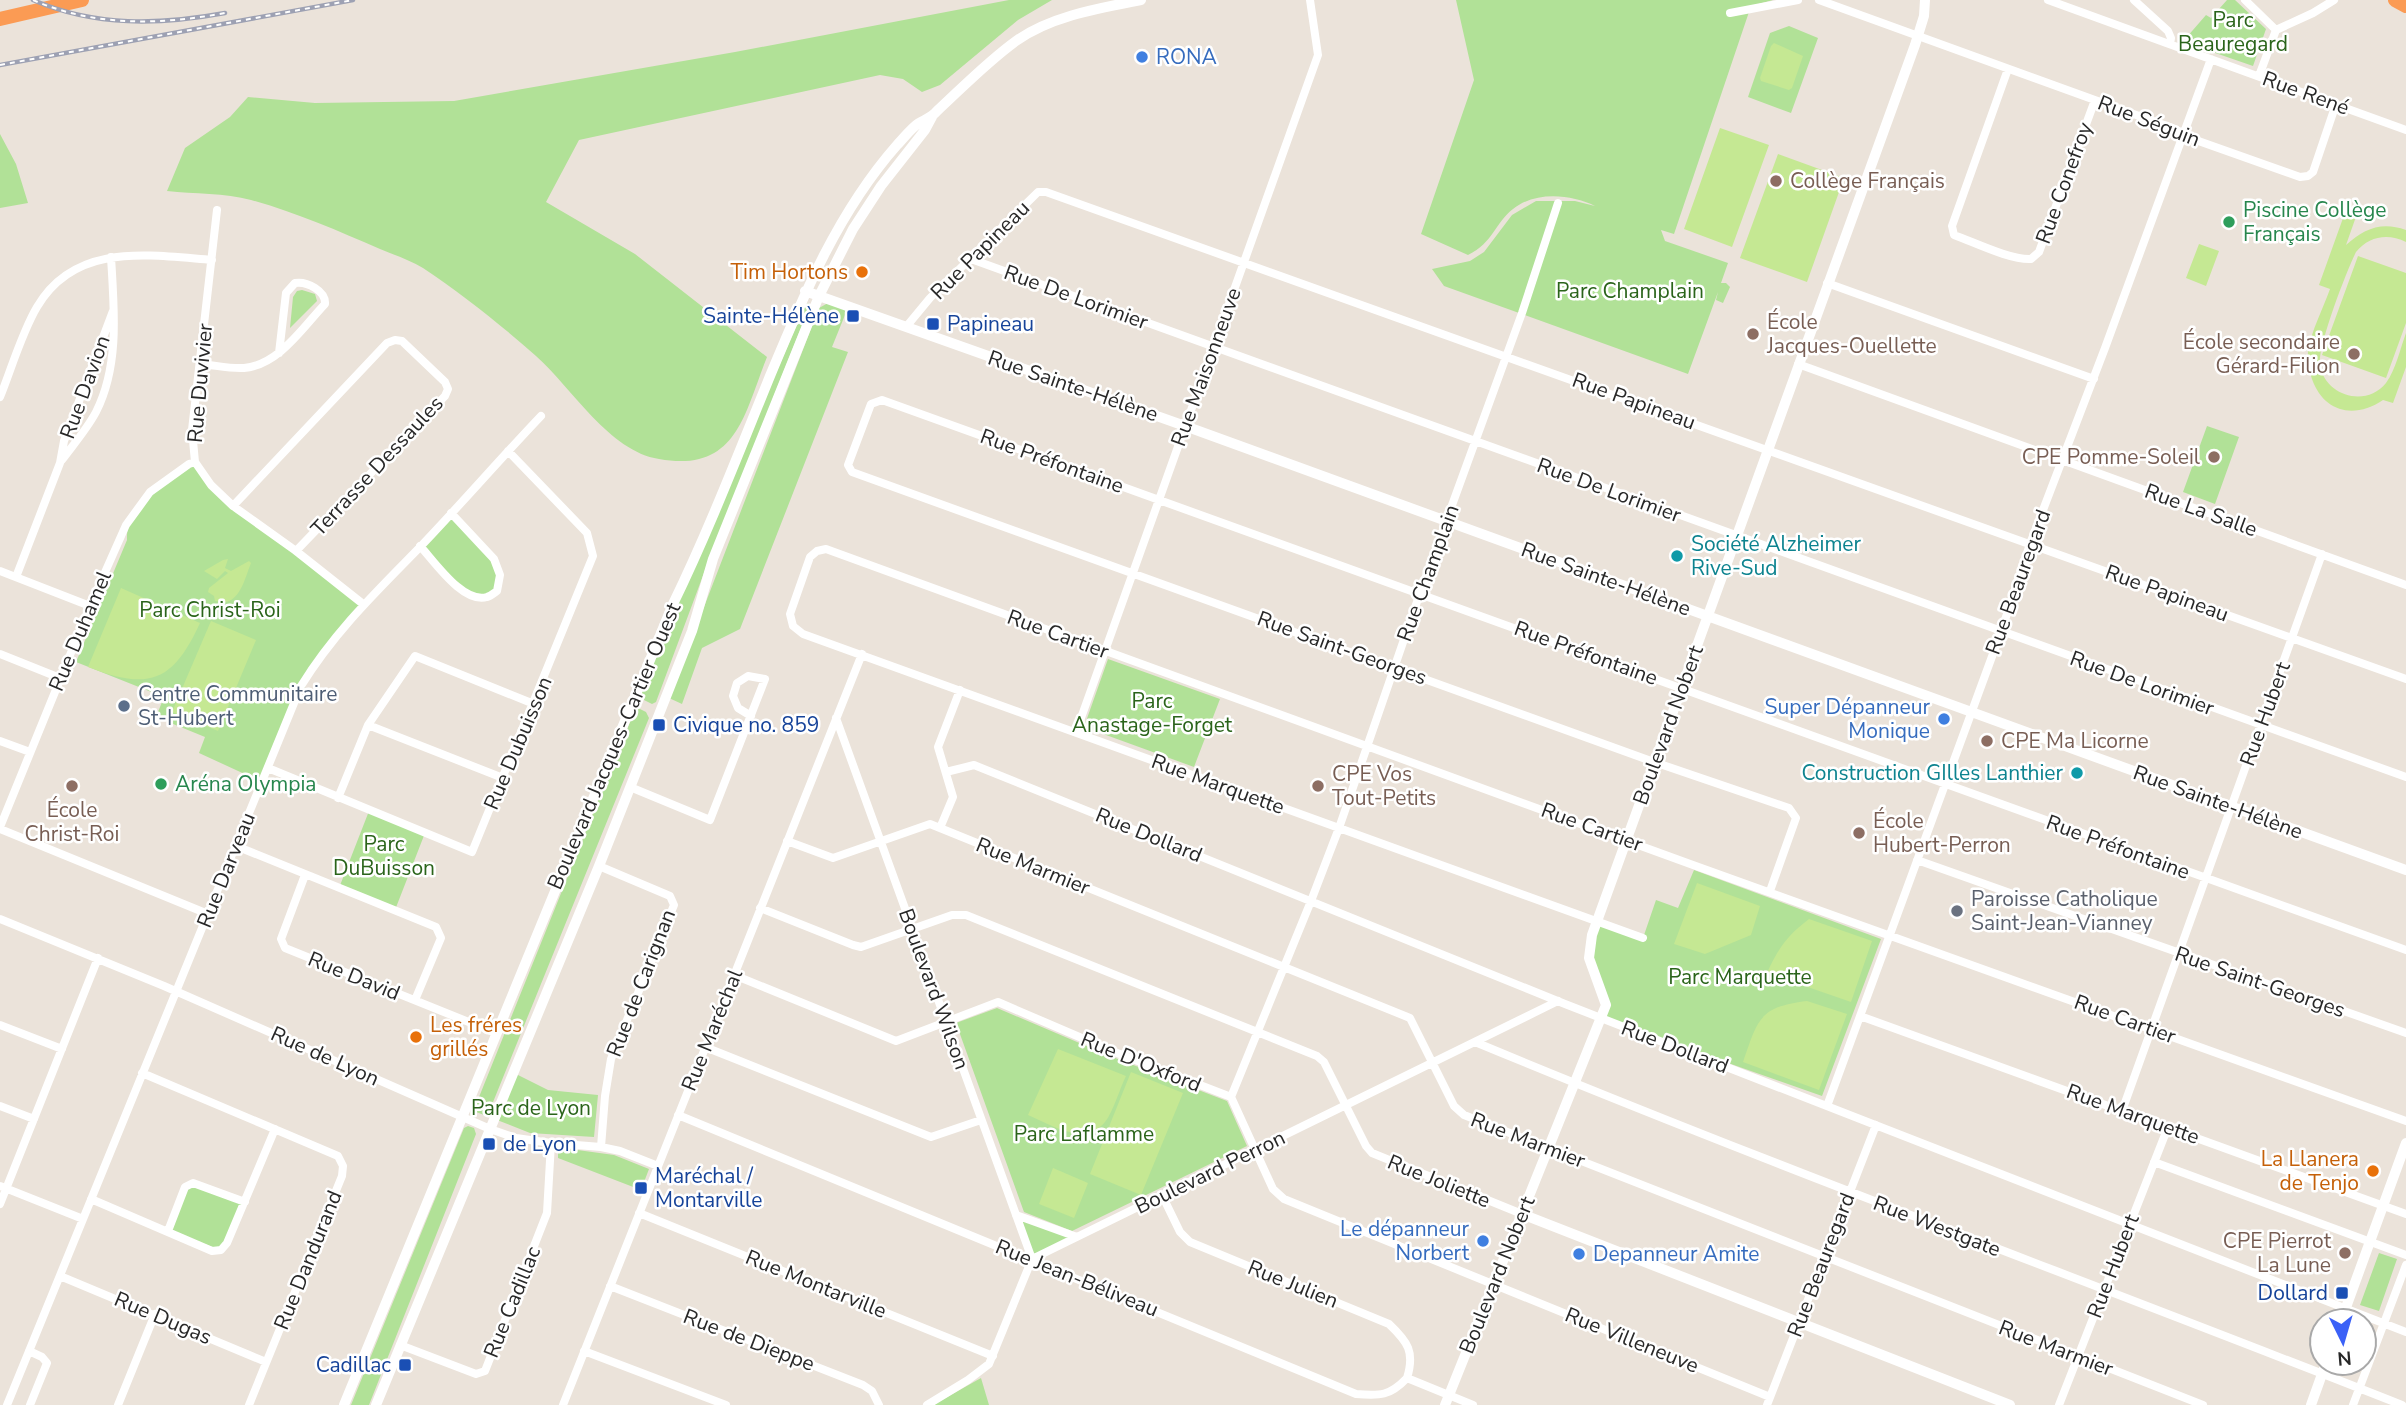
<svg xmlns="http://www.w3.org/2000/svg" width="2406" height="1405" viewBox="0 0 2406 1405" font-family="'Nunito Sans',sans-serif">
	<rect width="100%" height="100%" fill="#ebe3da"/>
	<!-- green -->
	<path fill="#b1e197" d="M 1009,0 L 1052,0 L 1018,20 L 940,85 L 922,92 L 903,79 L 880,75 L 579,140 L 546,202 L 635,254 L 767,357 C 744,414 737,473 659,459 C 609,451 573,389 536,356 C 501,325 462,294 423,268 C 410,260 394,255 380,249 C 338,231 295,212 251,200 C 225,193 194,194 167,191 L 185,148 L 230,117 L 248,97 L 315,103 L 454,101 L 735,52 Z
		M 1456,0 L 1773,0 L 1751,6 L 1674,234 L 1661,230 L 1665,241 L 1728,263 L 1721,283 L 1726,283 L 1730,287 L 1723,303 L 1716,300 L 1718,292 L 1688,374 L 1444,286 L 1432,269 L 1470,261 L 1484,252 L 1512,215 L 1536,201 L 1575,201 L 1595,206 C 1571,194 1535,191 1513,209 C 1494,224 1494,242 1468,255 L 1421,234 L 1474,80 Z
		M 2227,0 L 2235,0 L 2266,29 L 2253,66 L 2198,47 L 2186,38 L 2206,15 L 2211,18 Z
		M 1789,26 L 1818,38 L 1791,113 L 1748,97 L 1770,33 Z
		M 0,134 L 16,164 L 28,203 L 0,208 Z
		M 302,290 L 315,294 L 317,301 L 290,328 L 293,297 L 297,291 Z
		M 808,303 L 810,305 L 711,554 L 656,702 L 652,704 L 640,698 L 674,609 L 805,306 Z
		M 828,303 L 847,310 L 832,347 L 848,352 L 740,629 L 702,648 L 682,704 L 669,698 L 819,308 Z
		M 2207,426 L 2239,437 L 2215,504 L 2183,492 Z
		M 195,462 L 211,485 L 363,604 L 316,662 L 262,782 L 199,753 L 205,737 L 156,717 L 164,697 L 76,662 L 127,540 C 125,503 169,482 195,462 Z
		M 451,513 L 494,559 L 500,575 L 497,591 L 487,597 L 470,596 L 420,546 Z
		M 1108,659 L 1220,699 L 1194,767 L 1084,727 Z
		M 638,708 L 646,712 L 649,718 L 489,1112 L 487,1116 L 476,1112 L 475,1107 L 634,712 Z
		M 369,811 L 425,833 L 395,910 L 339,888 Z
		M 1694,870 L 1881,939 L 1822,1096 L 1600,1018 L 1607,1002 L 1593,963 L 1597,920 L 1643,938 L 1656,900 L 1678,908 Z
		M 997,1008 L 1110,1056 L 1227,1101 L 1247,1146 L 1072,1231 L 1024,1212 L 956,1023 Z
		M 516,1074 L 548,1090 L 598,1095 L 594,1137 L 530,1133 L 497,1120 Z
		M 468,1126 L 474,1128 L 476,1134 L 369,1405 L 351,1405 L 464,1128 Z
		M 563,1148 L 614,1155 L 649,1169 L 641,1190 L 558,1158 L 558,1153 Z
		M 193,1183 L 245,1202 L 221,1250 L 168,1231 L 185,1187 Z
		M 1016,1215 L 1077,1237 L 1032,1259 Z
		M 2379,1253 L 2397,1259 L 2379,1311 L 2360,1305 Z
		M 981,1378 L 989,1405 L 933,1405 Z"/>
	<!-- pitch -->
	<path fill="#c5e893" d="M 1774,43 L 1803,56 L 1792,88 L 1789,90 L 1761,81 L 1760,78 L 1771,46 Z
		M 1720,128 L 1769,145 L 1732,247 L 1684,229 Z
		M 1778,154 L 1844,178 L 1807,282 L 1740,258 Z
		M 2347,207 L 2358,211 L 2346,245 C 2364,229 2381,221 2406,230 L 2406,242 C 2388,233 2369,236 2356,252 C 2347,270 2317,347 2320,365 C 2325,396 2366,408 2386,383 C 2396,369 2400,349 2406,333 L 2406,367 L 2393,403 L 2383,400 C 2355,419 2324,413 2312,379 C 2309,370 2307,362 2308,352 C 2311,331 2323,309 2330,289 L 2319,285 Z
		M 2199,244 L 2219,251 L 2206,286 L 2186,278 Z
		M 2358,256 L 2406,273 L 2406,323 L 2386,378 L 2322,355 Z
		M 228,559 L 225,568 L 231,571 L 249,561 L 251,563 C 246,575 241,599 226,602 C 222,602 218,601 215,601 L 214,596 L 208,592 L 209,588 L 228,573 L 225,571 L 217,579 L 204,571 L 223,560 Z
		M 121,588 L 200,623 C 173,682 149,691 88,667 Z
		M 211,621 L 256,640 L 218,731 L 172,712 Z
		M 1697,883 L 1760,906 L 1751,935 L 1705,954 L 1674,944 Z
		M 1809,919 L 1872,941 L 1851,1002 L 1767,973 C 1779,947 1787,936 1809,919 Z
		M 1807,1001 L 1847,1014 L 1819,1090 L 1743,1062 C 1758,1019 1759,1007 1807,1001 Z
		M 1058,1049 L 1126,1076 C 1120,1088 1113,1112 1105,1122 C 1084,1147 1052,1125 1028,1115 Z
		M 1131,1072 L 1183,1093 L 1141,1195 L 1090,1174 Z
		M 1053,1168 L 1088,1183 L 1074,1218 L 1039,1204 Z"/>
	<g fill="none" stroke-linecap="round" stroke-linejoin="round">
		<!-- street -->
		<path stroke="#fff" stroke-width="8" d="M 1819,0 L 2175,129 L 2190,138 L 2300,177 L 2308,176 L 2313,172 L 2336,104
			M 2048,0 L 2406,130
			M 2134,0 L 2168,31 L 2171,38 L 2170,44
			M 2245,0 L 2276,30
			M 1730,13 L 1798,0
			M 2008,69 L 1952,226 L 1954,235 C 1976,243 2010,260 2031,259 L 2039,252 L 2095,100
			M 2259,76 L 2276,30 L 2313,13 L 2334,0
			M 217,210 L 192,430 L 195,462 L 211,485 L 233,506 L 296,551 L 363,604
			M 971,259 L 2406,777
			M 1827,283 L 2094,379
			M 906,327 L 930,298 L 1038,192 L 1046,192 L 2406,679
			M 200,364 C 214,365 230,369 244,368 C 279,365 303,327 325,304 C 326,291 307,281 295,283 L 286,293 L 279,353
			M 1798,364 L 2406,585
			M 0,397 C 11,370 22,332 37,307 C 75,242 148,255 212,260
			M 62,460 C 73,445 87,429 96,412 C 120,365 114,308 111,257
			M 233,506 L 387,343 L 395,340 L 402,341 L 445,382 L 448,389 L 445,396 L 296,551
			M 420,546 C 435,562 463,604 487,597 C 491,596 494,593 497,591 L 500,575 L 494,559 L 451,513
			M 0,571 L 90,606
			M 16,577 L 60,463 L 64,441 L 113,311
			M 0,654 L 60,678
			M 836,718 L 1032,1259
			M 368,725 L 503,778
			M 1076,732 L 1318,55 L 1310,0
			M 0,741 L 30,752
			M 268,768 L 472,852 L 593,556 L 587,533 L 508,451
			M 946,772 L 974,765 L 1565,1004 L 2406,1332
			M 630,787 L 710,820 L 765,679 L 748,676 L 737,683 L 733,696 L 738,708 L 751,716
			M 338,798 L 368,725 L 415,656 L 534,704
			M 0,827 L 90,606 L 126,525 L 150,492 L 189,464 L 195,462
			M 940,828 L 953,797 L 938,747 L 960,690
			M 0,829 L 208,914
			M 787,841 L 833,858 L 930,824 L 1410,1018 L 1454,1106 L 1464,1115 L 2203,1405
			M 236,846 L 436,927 L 441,938 L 415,1000
			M 1917,860 L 2406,1033
			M 599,866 L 670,896 L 674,905 L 611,1059 L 605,1096 L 601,1147
			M 305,875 L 281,939 L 285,948 L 496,1033
			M 1770,891 L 1796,818 L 1789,808 L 1654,762 L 852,472 L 848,465 L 871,404 L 882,400 L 2406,950
			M 760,908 L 853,945 L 861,947 L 952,915 L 966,915 L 1317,1056 L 1324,1062 L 1366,1146 L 1372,1153 L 1522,1214
			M 0,919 L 164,986 L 490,1129 L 516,1138 L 551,1143 L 601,1147 L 620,1151 L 658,1166
			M 1643,938 L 803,634 L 793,626 L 790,614 L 810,557 L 817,551 L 826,549 L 1693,865 L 2406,1121
			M 734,975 L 896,1041 L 998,1002 L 1112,1051 L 1231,1097 L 1273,1189 L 1284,1199 L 1770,1397
			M 1860,1016 L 2406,1214
			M 0,1025 L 62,1049
			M 1475,1042 C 1781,1169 2093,1283 2402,1405
			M 705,1047 L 931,1137 L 981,1120
			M 142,1073 L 338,1156 L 343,1166 L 342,1176 L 249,1405
			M 1231,1097 L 1311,901 L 1339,828 L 1420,593 L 1522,313 L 1558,203
			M 0,1106 L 34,1119
			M 1827,1106 L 2001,632 L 2030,544 L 2105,348 L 2211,59
			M 2122,1111 L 2322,554
			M 678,1115 L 1356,1394 C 1380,1396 1390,1396 1407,1378 L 1473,1405
			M 2154,1162 L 2406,1255
			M 0,1186 L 83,1219
			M 1162,1195 L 1180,1232 L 1190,1242 L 1389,1324 C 1408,1342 1415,1352 1407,1378
			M 91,1199 L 212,1251 L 221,1250 L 227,1243 L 275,1129
			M 0,1204 L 98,958
			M 639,1213 L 993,1356
			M 1016,1215 L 1077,1237
			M 168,1231 L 185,1187 L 193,1183 L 245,1202
			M 60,1276 L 266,1362
			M 610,1286 L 863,1385 L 872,1391 L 879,1405
			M 400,1345 L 476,1374 L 485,1371 L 547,1213 L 551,1143
			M 29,1351 L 42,1357 L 47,1363 L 30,1405
			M 584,1351 L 726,1405
			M 7,1405 L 301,686 C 335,631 377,591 422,545 C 462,503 501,458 541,416
			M 118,1405 L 155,1314
			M 563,1405 L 862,654
			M 927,1405 L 968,1380 L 989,1364 L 1032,1259 L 1558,1001
			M 1767,1405 L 1876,1125
			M 2059,1405 L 2168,1127
			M 2353,1405 L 2406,1265"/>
		<!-- secondary -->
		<path stroke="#fff" stroke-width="10" d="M 805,291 L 1185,426 L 2406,870
			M 1522,1214 L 2010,1405
			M 2341,1321 L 2406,1143
			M 344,1405 L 673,604 C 709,530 739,452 770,376 C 804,294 838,212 897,145 C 904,138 911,128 919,123 C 926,119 932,117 937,111 C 963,87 987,62 1016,41 C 1051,16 1100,8 1141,0
			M 376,1405 L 599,866 L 692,631 L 713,559 L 819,296 L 853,229 L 881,186 L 925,130 L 932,117
			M 1445,1405 L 1606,1005 L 1589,958 L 1592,935 L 1915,45 L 1924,16 L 1925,0
			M 2311,1405 L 2326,1363"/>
		<!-- highway -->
		<path stroke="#fb9b54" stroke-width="14" d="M 2395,0 L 2406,6
			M 0,19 L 82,0"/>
		<!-- rail casing -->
		<g stroke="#9da1b3" stroke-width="4.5">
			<path id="rail" d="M 33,0 C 95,27 160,25 225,13
				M 0,65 L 353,0"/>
		</g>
		<!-- rail -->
		<use href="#rail" stroke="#fff" stroke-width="2" stroke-dasharray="5" stroke-linecap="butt"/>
	</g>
	<!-- markers -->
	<g fill="#3f7fe0" stroke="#fff" stroke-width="2.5">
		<circle cx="1142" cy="57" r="7"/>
		<circle cx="1944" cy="719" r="7"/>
		<circle cx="1483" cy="1241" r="7"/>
		<circle cx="1579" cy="1254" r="7"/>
	</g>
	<g fill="#8d6e63" stroke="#fff" stroke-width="2.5">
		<circle cx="1776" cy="181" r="7"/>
		<circle cx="1753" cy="334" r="7"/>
		<circle cx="2354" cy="354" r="7"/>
		<circle cx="2214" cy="457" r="7"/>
		<circle cx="1987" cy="741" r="7"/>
		<circle cx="72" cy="786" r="7"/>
		<circle cx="1318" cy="786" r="7"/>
		<circle cx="1859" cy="833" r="7"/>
		<circle cx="2345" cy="1253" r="7"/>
	</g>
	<g fill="#2e9e5b" stroke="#fff" stroke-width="2.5">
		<circle cx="2229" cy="222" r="7"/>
		<circle cx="161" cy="784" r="7"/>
	</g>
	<g fill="#e8710a" stroke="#fff" stroke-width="2.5">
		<circle cx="862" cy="272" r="7"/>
		<circle cx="416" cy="1037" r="7"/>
		<circle cx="2373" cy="1171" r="7"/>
	</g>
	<g fill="#1a4fb4" stroke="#fff" stroke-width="2.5">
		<rect x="846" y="309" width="14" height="14" rx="3.5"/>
		<rect x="926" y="317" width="14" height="14" rx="3.5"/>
		<rect x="652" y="718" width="14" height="14" rx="3.5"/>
		<rect x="482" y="1137" width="14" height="14" rx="3.5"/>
		<rect x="634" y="1181" width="14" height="14" rx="3.5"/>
		<rect x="2335" y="1286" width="14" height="14" rx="3.5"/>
		<rect x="398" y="1358" width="14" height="14" rx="3.5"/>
	</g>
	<g fill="#0f9aa8" stroke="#fff" stroke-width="2.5">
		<circle cx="1677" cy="556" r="7"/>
		<circle cx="2077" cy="773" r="7"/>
	</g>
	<circle fill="#5c6f8a" stroke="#fff" stroke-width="2.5" cx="124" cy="706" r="7"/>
	<circle fill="#6b7280" stroke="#fff" stroke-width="2.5" cx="1957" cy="911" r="7"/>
	<g text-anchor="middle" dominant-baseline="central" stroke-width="5" stroke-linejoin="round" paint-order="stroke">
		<!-- park labels -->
		<g font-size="21" fill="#2a641a" stroke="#fff">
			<text x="2233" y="20">Parc<tspan x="2233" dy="24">Beauregard</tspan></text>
			<text x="1630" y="291">Parc Champlain</text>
			<text x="210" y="610">Parc Christ-Roi</text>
			<text x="1152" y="701">Parc<tspan x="1152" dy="24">Anastage-Forget</tspan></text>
			<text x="384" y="844">Parc<tspan x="384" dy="24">DuBuisson</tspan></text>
			<text x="1740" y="977">Parc Marquette</text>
			<text x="531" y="1108">Parc de Lyon</text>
			<text x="1084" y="1134">Parc Laflamme</text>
		</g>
		<!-- shop labels -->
		<g font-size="21" fill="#366cbe" stroke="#fff" text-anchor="start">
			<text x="1156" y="57">RONA</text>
			<text x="1930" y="707" text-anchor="end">Super Dépanneur<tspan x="1930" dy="24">Monique</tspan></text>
			<text x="1469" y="1229" text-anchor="end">Le dépanneur<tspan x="1469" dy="24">Norbert</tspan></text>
			<text x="1593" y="1254">Depanneur Amite</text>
		</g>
		<!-- street labels -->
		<g font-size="21" fill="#282828" stroke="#fff">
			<text transform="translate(2306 93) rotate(20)">Rue René</text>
			<text transform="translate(2149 121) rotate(21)">Rue Séguin</text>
			<text transform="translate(2064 183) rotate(-70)">Rue Conefroy</text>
			<text transform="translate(980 250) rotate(-45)">Rue Papineau</text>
			<text transform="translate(1076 297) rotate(20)">Rue De Lorimier</text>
			<text transform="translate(1206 367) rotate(-70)">Rue Maisonneuve</text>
			<text transform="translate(200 383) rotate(-85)">Rue Duvivier</text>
			<text transform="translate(1073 386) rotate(19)">Rue Sainte-Hélène</text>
			<text transform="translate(85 387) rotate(-70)">Rue Davion</text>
			<text transform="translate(1634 401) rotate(20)">Rue Papineau</text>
			<text transform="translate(1052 461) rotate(20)">Rue Préfontaine</text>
			<text transform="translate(377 466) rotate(-47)">Terrasse Dessaules</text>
			<text transform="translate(1609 490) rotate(20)">Rue De Lorimier</text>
			<text transform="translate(2201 510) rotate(20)">Rue La Salle</text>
			<text transform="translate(1428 573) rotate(-70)">Rue Champlain</text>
			<text transform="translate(1606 579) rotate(20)">Rue Sainte-Hélène</text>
			<text transform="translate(2018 582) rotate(-70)">Rue Beauregard</text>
			<text transform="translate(2167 593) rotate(20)">Rue Papineau</text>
			<text transform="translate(80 631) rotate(-67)">Rue Duhamel</text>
			<text transform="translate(1058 634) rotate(20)">Rue Cartier</text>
			<text transform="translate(1342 648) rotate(20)">Rue Saint-Georges</text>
			<text transform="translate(1586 653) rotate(20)">Rue Préfontaine</text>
			<text transform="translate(2142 683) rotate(20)">Rue De Lorimier</text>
			<text transform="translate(2265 714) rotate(-70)">Rue Hubert</text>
			<text transform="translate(1668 725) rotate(-70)">Boulevard Nobert</text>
			<text transform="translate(518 743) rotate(-67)">Rue Dubuisson</text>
			<text transform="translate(614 746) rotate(-67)">Boulevard Jacques-Cartier Ouest</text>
			<text transform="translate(1218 784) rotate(20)">Rue Marquette</text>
			<text transform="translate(2218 802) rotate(20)">Rue Sainte-Hélène</text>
			<text transform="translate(1592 827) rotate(20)">Rue Cartier</text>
			<text transform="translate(1149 835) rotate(22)">Rue Dollard</text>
			<text transform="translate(2118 847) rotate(20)">Rue Préfontaine</text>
			<text transform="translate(1033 866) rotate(22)">Rue Marmier</text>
			<text transform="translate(226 870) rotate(-68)">Rue Darveau</text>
			<text transform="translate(354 976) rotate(22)">Rue David</text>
			<text transform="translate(2260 982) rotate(19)">Rue Saint-Georges</text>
			<text transform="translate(641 983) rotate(-69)">Rue de Carignan</text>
			<text transform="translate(934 989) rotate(70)">Boulevard Wilson</text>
			<text transform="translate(2125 1019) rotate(20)">Rue Cartier</text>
			<text transform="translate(712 1030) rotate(-68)">Rue Maréchal</text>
			<text transform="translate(1675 1047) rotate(21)">Rue Dollard</text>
			<text transform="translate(325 1056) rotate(24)">Rue de Lyon</text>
			<text transform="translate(1141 1062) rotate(22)">Rue D'Oxford</text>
			<text transform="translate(2133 1114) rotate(20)">Rue Marquette</text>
			<text transform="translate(1528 1140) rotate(21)">Rue Marmier</text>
			<text transform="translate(1210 1172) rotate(-26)">Boulevard Perron</text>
			<text transform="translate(1439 1181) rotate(22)">Rue Joliette</text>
			<text transform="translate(1937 1226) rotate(21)">Rue Westgate</text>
			<text transform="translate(308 1260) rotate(-68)">Rue Dandurand</text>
			<text transform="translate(1821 1265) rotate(-69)">Rue Beauregard</text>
			<text transform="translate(2113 1266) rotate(-69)">Rue Hubert</text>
			<text transform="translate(1497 1275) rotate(-68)">Boulevard Nobert</text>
			<text transform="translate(1077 1278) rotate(22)">Rue Jean-Béliveau</text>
			<text transform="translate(816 1284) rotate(22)">Rue Montarville</text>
			<text transform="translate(1293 1284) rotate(22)">Rue Julien</text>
			<text transform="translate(512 1302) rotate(-68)">Rue Cadillac</text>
			<text transform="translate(163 1318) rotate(23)">Rue Dugas</text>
			<text transform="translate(749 1340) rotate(21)">Rue de Dieppe</text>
			<text transform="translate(1632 1340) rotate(22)">Rue Villeneuve</text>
			<text transform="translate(2056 1348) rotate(21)">Rue Marmier</text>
		</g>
		<!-- education labels -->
		<g font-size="21" fill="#785e54" stroke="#fff" text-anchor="start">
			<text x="1790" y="181">Collège Français</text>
			<text x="1767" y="322">École<tspan x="1767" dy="24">Jacques-Ouellette</tspan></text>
			<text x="2340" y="342" text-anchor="end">École secondaire<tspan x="2340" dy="24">Gérard-Filion</tspan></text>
			<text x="2200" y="457" text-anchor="end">CPE Pomme-Soleil</text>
			<text x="2001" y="741">CPE Ma Licorne</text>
			<text x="1332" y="774">CPE Vos<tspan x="1332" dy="24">Tout-Petits</tspan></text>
			<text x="72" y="810" text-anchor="middle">École<tspan x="72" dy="24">Christ-Roi</tspan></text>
			<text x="1873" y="821">École<tspan x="1873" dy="24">Hubert-Perron</tspan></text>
			<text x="2331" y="1241" text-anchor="end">CPE Pierrot<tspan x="2331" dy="24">La Lune</tspan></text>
		</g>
		<!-- leisure labels -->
		<g font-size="21" fill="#27864d" stroke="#fff" text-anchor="start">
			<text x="2243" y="210">Piscine Collège<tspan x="2243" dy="24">Français</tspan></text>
			<text x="175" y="784">Aréna Olympia</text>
		</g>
		<!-- food labels -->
		<g font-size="21" fill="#c56008" stroke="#fff" text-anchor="end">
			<text x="848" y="272">Tim Hortons</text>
			<text x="430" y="1025" text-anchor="start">Les fréres<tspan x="430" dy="24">grillés</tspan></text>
			<text x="2359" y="1159">La Llanera<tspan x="2359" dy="24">de Tenjo</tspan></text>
		</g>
		<!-- transit labels -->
		<g font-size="21" fill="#164399" stroke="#fff" text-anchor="start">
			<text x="839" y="316" text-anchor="end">Sainte-Hélène</text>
			<text x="947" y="324">Papineau</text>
			<text x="673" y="725">Civique no. 859</text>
			<text x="503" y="1144">de Lyon</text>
			<text x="655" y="1176">Maréchal /<tspan x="655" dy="24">Montarville</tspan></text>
			<text x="2328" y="1293" text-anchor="end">Dollard</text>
			<text x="391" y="1365" text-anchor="end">Cadillac</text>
		</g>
		<!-- culture labels -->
		<g font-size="21" fill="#0d838f" stroke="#fff" text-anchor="start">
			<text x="1691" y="544">Société Alzheimer<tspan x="1691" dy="24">Rive-Sud</tspan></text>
			<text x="2063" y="773" text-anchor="end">Construction GIlles Lanthier</text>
		</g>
		<!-- service labels -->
		<g font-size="21" fill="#4e5e75" stroke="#fff" text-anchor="start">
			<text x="138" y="694">Centre Communitaire<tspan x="138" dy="24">St-Hubert</tspan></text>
		</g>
		<!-- worship labels -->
		<g font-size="21" fill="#5b616d" stroke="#fff" text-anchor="start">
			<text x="1971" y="899">Paroisse Catholique<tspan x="1971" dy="24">Saint-Jean-Vianney</tspan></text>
		</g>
	</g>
	<!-- north arrow -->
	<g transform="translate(2343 1342) rotate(175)"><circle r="33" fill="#ffffff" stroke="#a9a9a9" stroke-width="2"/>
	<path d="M0-5L12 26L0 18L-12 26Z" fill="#3b61f7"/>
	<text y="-10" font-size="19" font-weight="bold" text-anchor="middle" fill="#282828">N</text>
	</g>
</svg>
